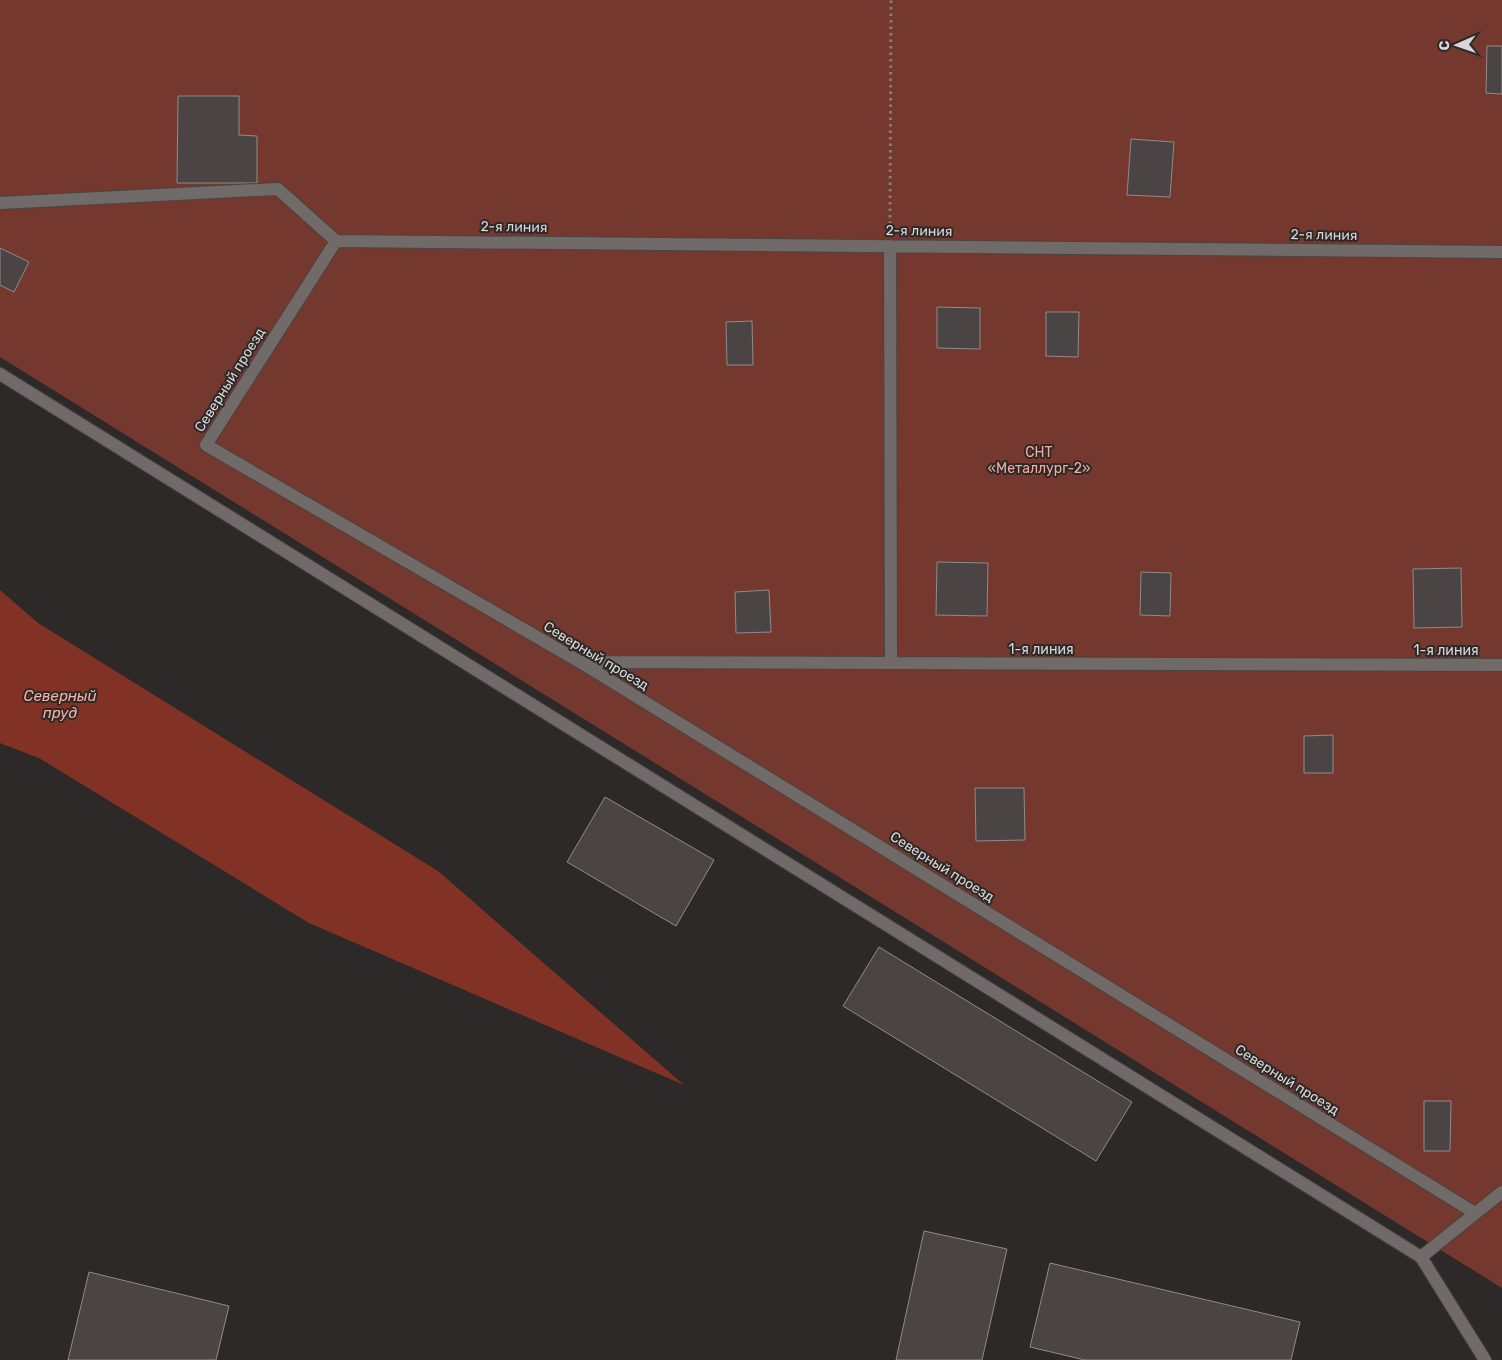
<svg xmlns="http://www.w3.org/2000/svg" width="1502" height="1360" viewBox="0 0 1502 1360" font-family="Rubik,sans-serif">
	<rect width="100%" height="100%" fill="#2d2928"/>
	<!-- green -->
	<path fill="#74382e" d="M 0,0 L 1502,0 L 1502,1288 L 0,357 Z"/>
	<!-- water -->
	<path fill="#823225" d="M 0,590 L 38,623 L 438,871 L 684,1085 L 309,923 L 39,758 L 0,743 Z"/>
	<!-- building -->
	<path fill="#4a4544" stroke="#908b8a" d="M 1487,46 L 1502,46 L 1502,94 L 1486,93 Z
		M 178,96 L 239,96 L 239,135 L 257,136 L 257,183 L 177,183 Z
		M 1131,139 L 1174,142 L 1170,197 L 1127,195 Z
		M 0,248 L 29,262 L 14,292 L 0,285 Z
		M 937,307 L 980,308 L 980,349 L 937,348 Z
		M 1046,312 L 1079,312 L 1078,357 L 1046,356 Z
		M 752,321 L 753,365 L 727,365 L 726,322 Z
		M 937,562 L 988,563 L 987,616 L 936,615 Z
		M 1461,568 L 1462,627 L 1414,628 L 1413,569 Z
		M 1141,572 L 1171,573 L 1170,616 L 1140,615 Z
		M 769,590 L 771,632 L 736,633 L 735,592 Z
		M 1333,735 L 1333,773 L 1304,773 L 1304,736 Z
		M 975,788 L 1024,788 L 1025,840 L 976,841 Z
		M 605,797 L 714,860 L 676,926 L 567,862 Z
		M 879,947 L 1132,1102 L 1096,1161 L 843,1006 Z
		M 1424,1101 L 1451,1101 L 1450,1151 L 1424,1151 Z
		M 924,1231 L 1007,1249 L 982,1360 L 896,1360 Z
		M 1050,1263 L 1300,1322 L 1291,1360 L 1085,1360 L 1030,1347 Z
		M 89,1272 L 229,1306 L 216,1360 L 68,1360 Z"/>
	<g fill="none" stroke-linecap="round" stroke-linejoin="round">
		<!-- service casing -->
		<g stroke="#494544" stroke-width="14">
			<path id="service" d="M 0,203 L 278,189 L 336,241
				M 336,241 L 206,445 L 580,662 L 1475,1213
				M 336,241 L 1502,252
				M 890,246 L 891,663
				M 580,662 L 1502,665
				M 1485,1360 L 1421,1257 L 1502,1192"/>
		</g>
		<!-- minor casing -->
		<g stroke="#494544" stroke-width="14">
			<path id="minor" d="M 0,374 L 1421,1257"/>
		</g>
		<!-- path -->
		<path stroke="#817e7d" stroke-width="3" stroke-dasharray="2.5 4" stroke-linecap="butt" d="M 890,224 L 891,0"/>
		<!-- service -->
		<use href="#service" stroke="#706a69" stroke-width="12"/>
		<!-- minor -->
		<use href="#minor" stroke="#706a69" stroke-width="12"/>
	</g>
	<g text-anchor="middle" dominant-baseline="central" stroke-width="4" stroke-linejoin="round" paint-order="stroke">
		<!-- street labels -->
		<g font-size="14" fill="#d9d6d6" stroke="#2d2928">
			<text transform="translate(514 227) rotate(1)">2-я линия</text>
			<text transform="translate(919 231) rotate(1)">2-я линия</text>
			<text transform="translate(1324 235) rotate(1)">2-я линия</text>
			<text transform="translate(230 380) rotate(-58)">Северный проезд</text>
			<text x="1041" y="649">1-я линия</text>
			<text x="1446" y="650">1-я линия</text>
			<text transform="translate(596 656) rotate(31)">Северный проезд</text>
			<text transform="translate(942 867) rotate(32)">Северный проезд</text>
			<text transform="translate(1287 1080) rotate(32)">Северный проезд</text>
		</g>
		<!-- park labels -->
		<g font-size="14" fill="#f3ac9e" stroke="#2d2928">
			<text x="1039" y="452">СНТ<tspan x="1039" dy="16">«Металлург-2»</tspan></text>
		</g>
		<!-- water labels -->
		<g font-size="15" font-style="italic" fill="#f8b1a3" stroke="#2d2928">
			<text x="60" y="696">Северный<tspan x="60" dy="17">пруд</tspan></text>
		</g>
	</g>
	<!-- north arrow -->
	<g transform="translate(1457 45) rotate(268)" stroke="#2d2928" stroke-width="4" paint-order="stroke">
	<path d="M0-4L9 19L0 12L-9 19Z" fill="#d9d6d6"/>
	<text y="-8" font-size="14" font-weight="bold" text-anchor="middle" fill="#d9d6d6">С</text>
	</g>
</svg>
